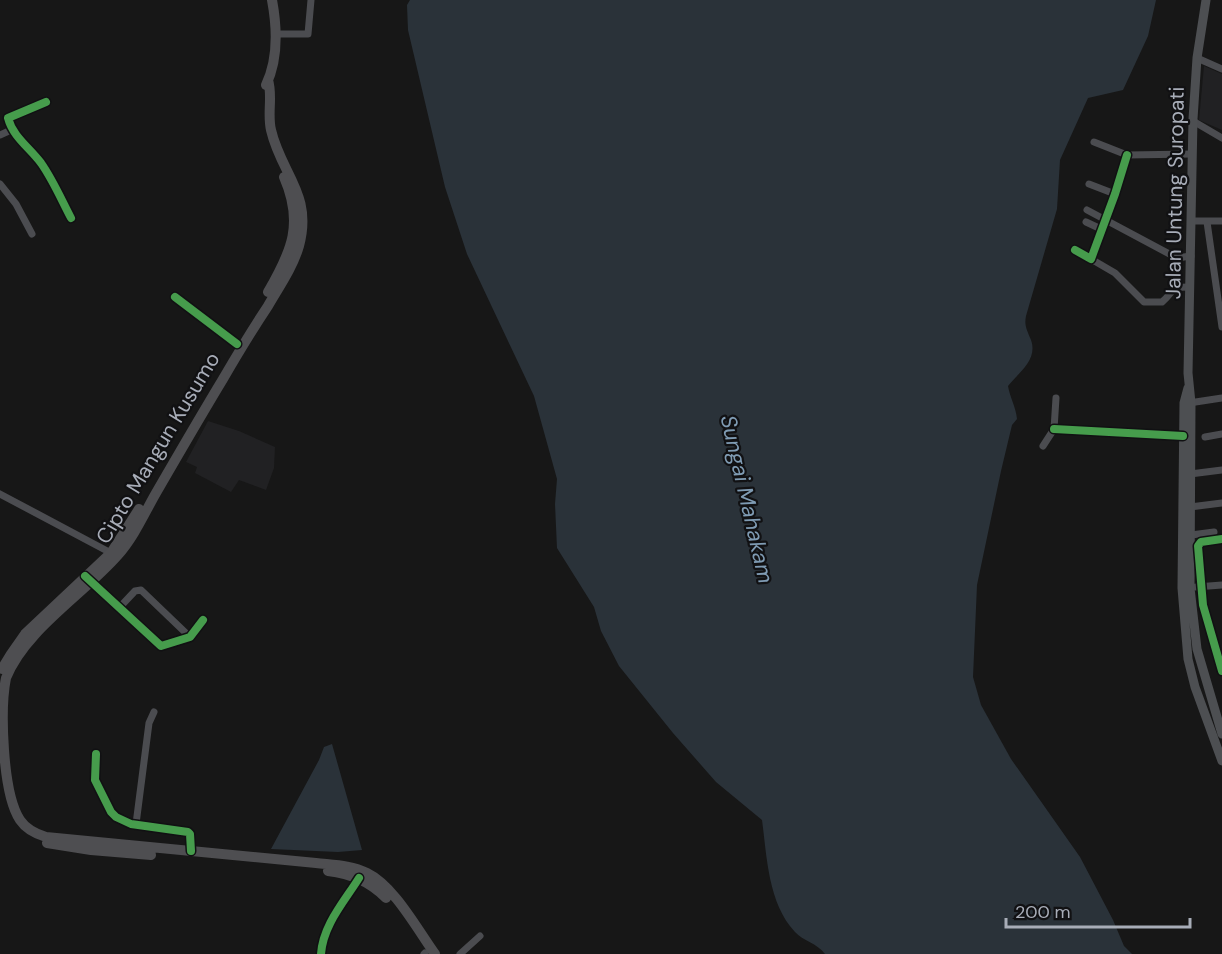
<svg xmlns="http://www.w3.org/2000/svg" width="1222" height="954" viewBox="0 0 1222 954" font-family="'DM Sans',sans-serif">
	<rect width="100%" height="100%" fill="#171717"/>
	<!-- built -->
	<path fill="#212123" d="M 1204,66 L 1222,74 L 1222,130 L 1199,120 Z
		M 208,421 L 239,431 L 275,447 L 274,468 L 266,490 L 239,480 L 231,492 L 195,473 L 197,467 L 186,462 Z"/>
	<!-- water -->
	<path fill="#2a3239" d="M 410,0 L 1156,0 L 1148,36 L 1123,90 L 1088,98 L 1060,160 L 1057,209 L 1026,316 C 1024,326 1027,330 1031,340 C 1038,360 1019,372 1008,386 C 1010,398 1016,407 1017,419 L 1012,425 L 1001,471 L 977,585 L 973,677 L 981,705 L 1011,759 L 1080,857 L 1113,920 L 1124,946 L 1132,954 L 825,954 C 817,943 803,941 795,932 C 768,903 767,857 762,820 L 716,782 L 673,733 L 619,666 L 601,631 L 594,607 L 557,548 L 555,504 L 557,479 L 534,396 L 467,254 L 445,187 L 408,30 L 407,5 Z
		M 332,744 L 362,850 L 338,852 L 271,849 L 319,760 L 324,747 Z"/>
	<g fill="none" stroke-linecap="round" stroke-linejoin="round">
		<!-- minor -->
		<path stroke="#4b4c50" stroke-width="7" d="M 276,34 L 308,34 L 311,0
			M 1197,58 L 1222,69
			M 46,102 L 8,118 C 13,137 29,147 41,163 C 53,180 61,199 71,218
			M 1193,121 L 1222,138
			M 0,135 L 11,130
			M 1094,142 L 1127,155 L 1192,154
			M 0,184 L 16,204 L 32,234
			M 1089,184 L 1115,194
			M 1087,210 L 1177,258 L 1191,256
			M 1191,221 L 1222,221
			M 1086,222 L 1101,229
			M 1207,222 L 1222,327
			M 1075,250 L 1091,259 L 1115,194 L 1127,155
			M 1091,259 L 1115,273 L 1144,302 L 1162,302 C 1176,290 1168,287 1190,287
			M 175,297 L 237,344
			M 1189,403 L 1222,398
			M 1054,429 L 1183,436
			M 1205,437 L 1222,434
			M 1043,446 L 1054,429 L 1056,398
			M 1190,474 L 1222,470
			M 0,494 L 111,553
			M 1190,507 L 1222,503
			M 1191,535 L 1214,532
			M 1222,539 L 1201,542 L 1198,546 L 1203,605 L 1222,671
			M 89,580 L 161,646 L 190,637 L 203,620
			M 1196,587 L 1222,585
			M 119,608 L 135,591 L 141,590 L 190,637
			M 96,754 L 95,780 L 111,812 L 116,817 L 131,824 L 188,832 L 190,834 L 191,851
			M 136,824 L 149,723 L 154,712
			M 321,954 C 323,925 344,902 359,878
			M 424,954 L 425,953
			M 460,954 L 480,936"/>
		<!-- major -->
		<path stroke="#4d4f52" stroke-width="9" d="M 1206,0 L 1197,58 L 1193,119 L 1188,373 L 1191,403 L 1190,588 L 1197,649 L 1222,734
			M 1188,388 L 1184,403 L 1182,588 L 1188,659 L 1195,687 L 1222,761"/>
		<!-- highway -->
		<path stroke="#4e4e51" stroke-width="10" d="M 268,80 C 273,96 267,113 271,130 C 281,174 313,194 299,246 C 293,267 279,287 268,306 C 252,330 237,355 223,379 C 200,417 178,455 156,493 C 144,514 134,537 118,555 C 84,594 25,630 6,678 C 0,708 2,793 20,820 C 26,829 36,834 46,837 L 316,863 C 333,865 351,865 367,873 C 394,886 417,929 435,954
			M 266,85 C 278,60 277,27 272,0
			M 268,292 C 292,251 304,223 284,177
			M 2,669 L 11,654 L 25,634 L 111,553 L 139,509
			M 47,843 L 91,850 L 151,855
			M 328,871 C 351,874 369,881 386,898"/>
		<!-- cycleway casing -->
		<g stroke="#111113" stroke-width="11">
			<path id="cycleway" d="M 46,102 L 8,118 C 13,137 29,147 41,163 C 53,180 61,199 71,218
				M 1075,250 L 1091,259 L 1115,194 L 1127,155
				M 175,297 L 237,344
				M 1054,429 L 1183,436
				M 1222,539 L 1201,542 L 1198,546 L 1203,605 L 1222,671
				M 85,576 L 161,646 L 190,637 L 203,620
				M 96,754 L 95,780 L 111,812 L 116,817 L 131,824 L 188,832 L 190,834 L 191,851
				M 321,954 C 323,925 344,902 359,878"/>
		</g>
		<!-- cycleway -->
		<use href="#cycleway" stroke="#469c4c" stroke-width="8"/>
	</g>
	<g text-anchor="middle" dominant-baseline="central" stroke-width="4.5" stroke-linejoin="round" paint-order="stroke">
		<!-- street labels -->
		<g font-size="21" fill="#a8adb8" stroke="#111113">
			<text transform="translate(1175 193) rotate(-89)">Jalan Untung Suropati</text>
			<text transform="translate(158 448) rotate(-59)">Cipto Mangun Kusumo</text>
		</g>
		<!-- water labels -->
		<g font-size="22" font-style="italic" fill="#7f9bb3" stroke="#111113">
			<text transform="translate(747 499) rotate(77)">Sungai Mahakam</text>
		</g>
	</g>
	<!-- scale -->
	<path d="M1006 918v9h184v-9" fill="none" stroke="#a8adb8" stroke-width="3"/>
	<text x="1015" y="918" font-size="18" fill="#a8adb8" stroke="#111113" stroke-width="4.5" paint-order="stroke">200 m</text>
</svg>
